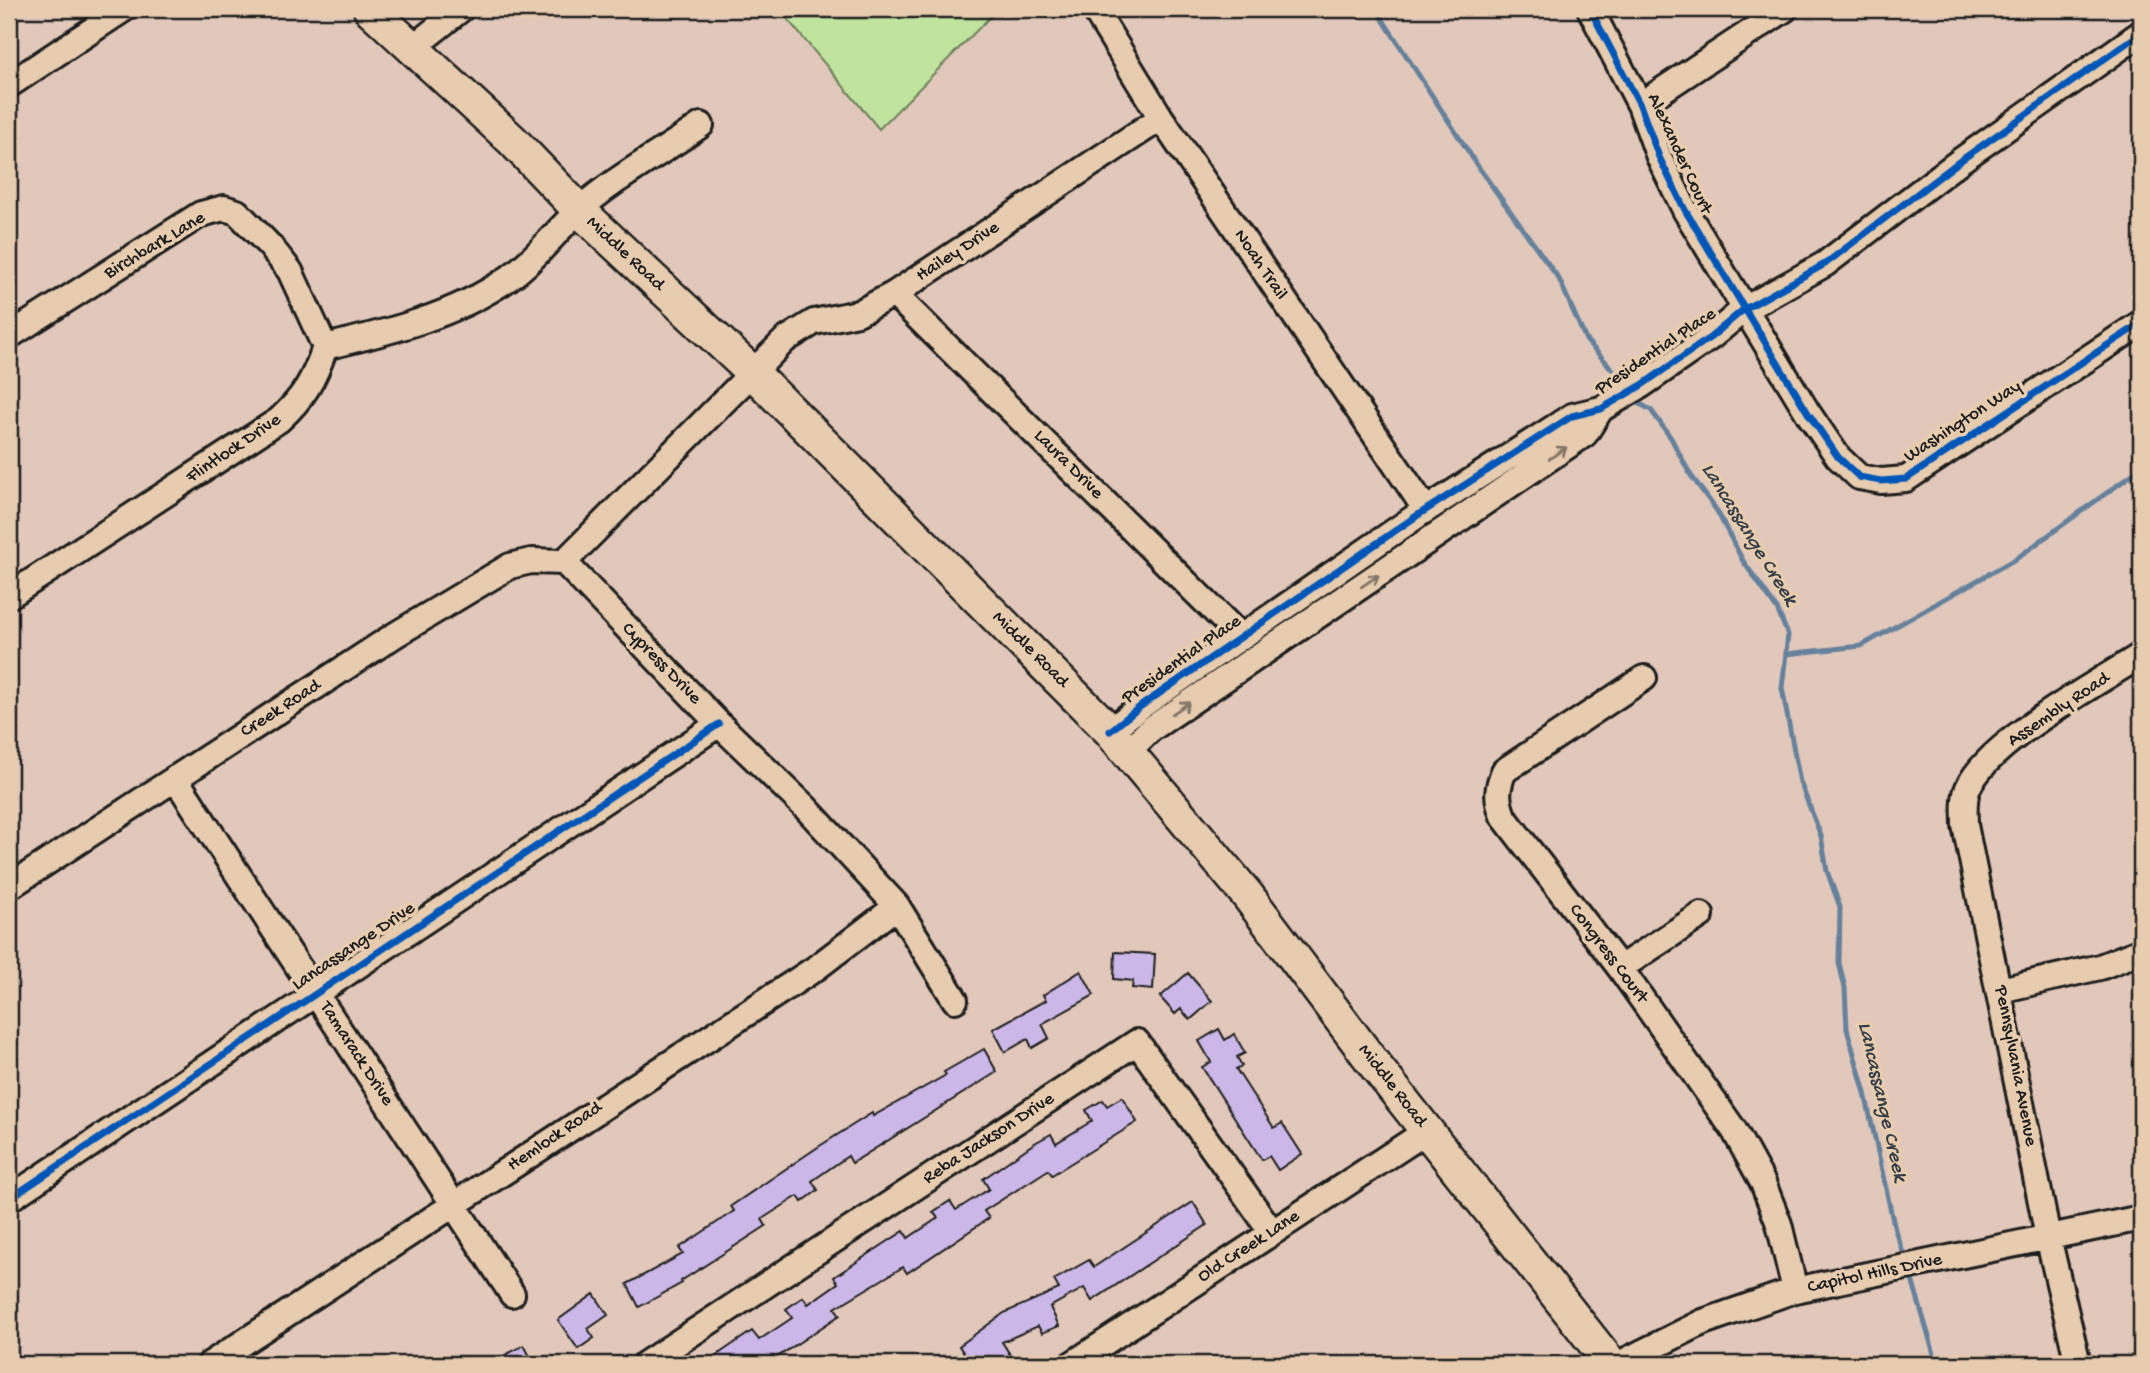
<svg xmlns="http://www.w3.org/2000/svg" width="2150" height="1373" viewBox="0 0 2150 1373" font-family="'Gochi Hand',sans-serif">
	<rect width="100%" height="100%" fill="#e1c8ba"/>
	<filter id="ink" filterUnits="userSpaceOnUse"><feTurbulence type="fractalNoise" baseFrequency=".0143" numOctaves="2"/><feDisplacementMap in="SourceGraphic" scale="14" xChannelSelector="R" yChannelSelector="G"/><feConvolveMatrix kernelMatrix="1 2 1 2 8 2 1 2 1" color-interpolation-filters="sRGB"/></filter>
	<g filter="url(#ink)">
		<!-- green -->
		<path fill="#c0e49e" stroke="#6e805d" stroke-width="2" d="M 779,9 L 998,9 L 879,129 Z"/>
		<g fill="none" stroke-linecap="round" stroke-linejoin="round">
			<!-- stream -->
			<path stroke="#66819c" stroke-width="5" d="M 1376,9 L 1479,168 L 1559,279 L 1586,340 L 1612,369 L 1625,389
				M 1633,400 L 1651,410 L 1671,438 L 1690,474 L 1717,511 L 1743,561 L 1777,609 L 1788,635 L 1782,688 L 1800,782 L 1821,836 L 1827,871 L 1840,907 L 1839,963 L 1845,988 L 1847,1029 L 1865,1093 L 1895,1230 L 1906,1261
				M 1786,654 L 1861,646 L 2017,558 L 2141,468
				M 1910,1273 L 1937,1364"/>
		</g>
		<!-- building -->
		<path fill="#cbb8e8" stroke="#1c1c1c" stroke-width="2" d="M 1115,952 L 1155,954 L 1153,990 L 1132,988 L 1133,981 L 1114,979 Z
			M 1081,971 L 1094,995 L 1042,1024 L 1049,1038 L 1032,1048 L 1028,1039 L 1005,1052 L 993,1029 L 1046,1000 L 1043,995 Z
			M 1188,973 L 1212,1001 L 1190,1020 L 1181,1009 L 1175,1014 L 1160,997 Z
			M 1219,1029 L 1225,1040 L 1234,1034 L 1245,1053 L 1237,1057 L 1242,1066 L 1236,1069 L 1274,1128 L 1282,1123 L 1302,1154 L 1278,1170 L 1269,1156 L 1262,1160 L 1202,1067 L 1211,1062 L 1199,1041 Z
			M 984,1049 L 997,1072 L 852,1163 L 848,1156 L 812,1181 L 818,1190 L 802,1202 L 798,1196 L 762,1219 L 766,1226 L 681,1281 L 682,1283 L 639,1307 L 627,1284 L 683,1254 L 679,1248 L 734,1211 L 731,1206 L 818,1147 L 872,1113 L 873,1116 L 946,1075 L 944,1072 Z
			M 1122,1097 L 1137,1122 L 1052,1175 L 1048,1170 L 984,1211 L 989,1218 L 907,1273 L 903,1267 L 835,1308 L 840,1315 L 767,1364 L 704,1364 L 752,1331 L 759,1340 L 792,1318 L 786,1309 L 803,1297 L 808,1304 L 838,1283 L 834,1277 L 887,1242 L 904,1231 L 908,1238 L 938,1218 L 933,1212 L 950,1201 L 956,1210 L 989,1189 L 983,1179 L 1033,1144 L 1051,1134 L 1056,1143 L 1092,1121 L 1086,1110 L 1103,1100 L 1107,1106 Z
			M 1193,1202 L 1207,1225 L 1092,1301 L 1084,1288 L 1050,1307 L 1059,1326 L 1042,1333 L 1038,1326 L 1002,1342 L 1011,1356 L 999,1364 L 971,1364 L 959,1346 L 1004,1313 L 1059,1289 L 1054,1280 L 1089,1260 L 1094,1267 Z
			M 594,1294 L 608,1315 L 588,1329 L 594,1338 L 578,1349 L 558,1320 Z
			M 524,1345 L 534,1364 L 489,1364 Z"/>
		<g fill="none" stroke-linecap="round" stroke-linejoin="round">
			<!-- minor casing -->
			<g stroke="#1c1c1c" stroke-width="30">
				<path id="minor" d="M 1590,9 L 1640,105 L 1659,157 L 1685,210 L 1808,413 L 1838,457 L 1859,477 L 1881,481 L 1906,479 L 2141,323
					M 1099,17 L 1161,118 L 1426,510
					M 412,48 L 461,9
					M 9,85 L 124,9
					M 1640,105 L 1785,9
					M 894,294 L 1241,637
					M 9,336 L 201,214 L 224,208 L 237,212 L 270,246 L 290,271 L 325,347
					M 564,562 L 785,340 L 814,322 L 858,313 L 894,294 L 1161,118
					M 564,562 L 719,724 L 805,807 L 897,906 L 955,1000
					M 9,596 L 279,420 C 304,397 314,380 325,347 C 388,332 455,316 509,278 C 536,259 554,233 578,211 C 610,181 664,151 701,125
					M 1644,678 L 1504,771 C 1497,788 1496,799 1503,816 L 1620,968 L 1734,1130 L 1763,1183 L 1779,1224 L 1795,1290
					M 1110,731 L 1141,706 L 1418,515 L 1572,416 L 1601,409 L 1642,385 L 1711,337 L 1743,310 L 1825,264 L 1960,161 L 2141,33
					M 1128,751 L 1151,729 L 1585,434 L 1601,409
					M 175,778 L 512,1294
					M 9,887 L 395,635 L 510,566 L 531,561 L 564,562
					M 1620,968 L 1701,915
					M 2000,990 L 2100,967 L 2141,951
					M 9,1199 L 719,724
					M 210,1364 L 816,968 L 897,906
					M 645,1364 L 1137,1042 L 1272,1232
					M 1072,1364 L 1427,1131
					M 1619,1364 L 1703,1322 L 1795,1290 L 2141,1218
					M 2078,1364 L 2048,1237 L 1965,825 C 1965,814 1963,799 1968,788 C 1989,741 2097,684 2141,655"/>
			</g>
			<!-- major casing -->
			<g stroke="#1c1c1c" stroke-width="37">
				<path id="major" d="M 370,9 L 512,140 L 579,210 L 754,374 L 1110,731 L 1248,896 L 1374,1064 L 1611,1364"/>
			</g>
			<!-- minor -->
			<use href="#minor" stroke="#e7ccaf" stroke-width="24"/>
			<!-- major -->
			<use href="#major" stroke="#e7ccaf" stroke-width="32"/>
			<!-- cycleway casing -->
			<g stroke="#e7ccaf" stroke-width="11">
				<path id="cycleway" d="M 1590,9 L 1640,105 L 1659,157 L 1685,210 L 1808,413 L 1838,457 L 1859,477 L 1881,481 L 1906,479 L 2141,323
					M 1110,731 L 1141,706 L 1418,515 L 1572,416 L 1601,409 L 1642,385 L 1711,337 L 1743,310 L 1825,264 L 1960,161 L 2141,33
					M 9,1199 L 719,724"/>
			</g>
			<!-- cycleway -->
			<use href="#cycleway" stroke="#0057b8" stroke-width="7"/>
		</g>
		<!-- one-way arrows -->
		<defs><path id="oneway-shaft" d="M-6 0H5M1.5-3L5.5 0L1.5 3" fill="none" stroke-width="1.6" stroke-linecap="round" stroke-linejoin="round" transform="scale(1.75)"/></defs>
		<g stroke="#827466">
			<use href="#oneway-shaft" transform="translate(1558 453) rotate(-34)"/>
			<use href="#oneway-shaft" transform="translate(1370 581) rotate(-34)"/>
			<use href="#oneway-shaft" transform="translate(1181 708) rotate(-34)"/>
		</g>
	</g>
	<g text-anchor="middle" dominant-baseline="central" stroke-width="7" stroke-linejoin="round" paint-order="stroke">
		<!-- street labels -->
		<g font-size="19" fill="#1c1c1c" stroke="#e7ccaf">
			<text transform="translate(1679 154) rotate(65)">Alexander Court</text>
			<text transform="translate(155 246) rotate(-31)">Birchbark Lane</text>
			<text transform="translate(958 252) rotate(-33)">Hailey Drive</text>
			<text transform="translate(625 254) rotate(43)">Middle Road</text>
			<text transform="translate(1260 265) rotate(56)">Noah Trail</text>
			<text transform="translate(1656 352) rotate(-34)">Presidential Place</text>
			<text transform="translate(1963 422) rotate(-33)">Washington Way</text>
			<text transform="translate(234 449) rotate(-34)">Flintlock Drive</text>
			<text transform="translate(1068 465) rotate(45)">Laura Drive</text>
			<text transform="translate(1030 650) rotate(45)">Middle Road</text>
			<text transform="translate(1182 660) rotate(-35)">Presidential Place</text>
			<text transform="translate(661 664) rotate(46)">Cypress Drive</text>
			<text transform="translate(281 709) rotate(-33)">Creek Road</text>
			<text transform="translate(2059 710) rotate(-34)">Assembly Road</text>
			<text transform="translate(354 947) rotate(-34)">Lancassange Drive</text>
			<text transform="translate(1608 954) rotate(53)">Congress Court</text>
			<text transform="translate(356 1054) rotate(57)">Tamarack Drive</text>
			<text transform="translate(2015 1066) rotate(79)">Pennsylvania Avenue</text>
			<text transform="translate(1392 1086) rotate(52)">Middle Road</text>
			<text transform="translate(555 1137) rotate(-34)">Hemlock Road</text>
			<text transform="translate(989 1139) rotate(-33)">Reba Jackson Drive</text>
			<text transform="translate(1249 1247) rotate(-33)">Old Creek Lane</text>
			<text transform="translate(1875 1274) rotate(-12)">Capitol Hills Drive</text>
		</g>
		<!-- water labels -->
		<g font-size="21" font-style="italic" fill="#353e47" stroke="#e7ccaf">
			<text transform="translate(1748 535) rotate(58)">Lancassange Creek</text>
			<text transform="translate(1881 1102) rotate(77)">Lancassange Creek</text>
		</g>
	</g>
	<!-- margin -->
	<rect width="2150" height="1373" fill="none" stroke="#e7ccaf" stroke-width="35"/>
	<rect x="18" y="18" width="2115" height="1338" fill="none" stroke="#1c1c1c" stroke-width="2.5" filter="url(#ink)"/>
</svg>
